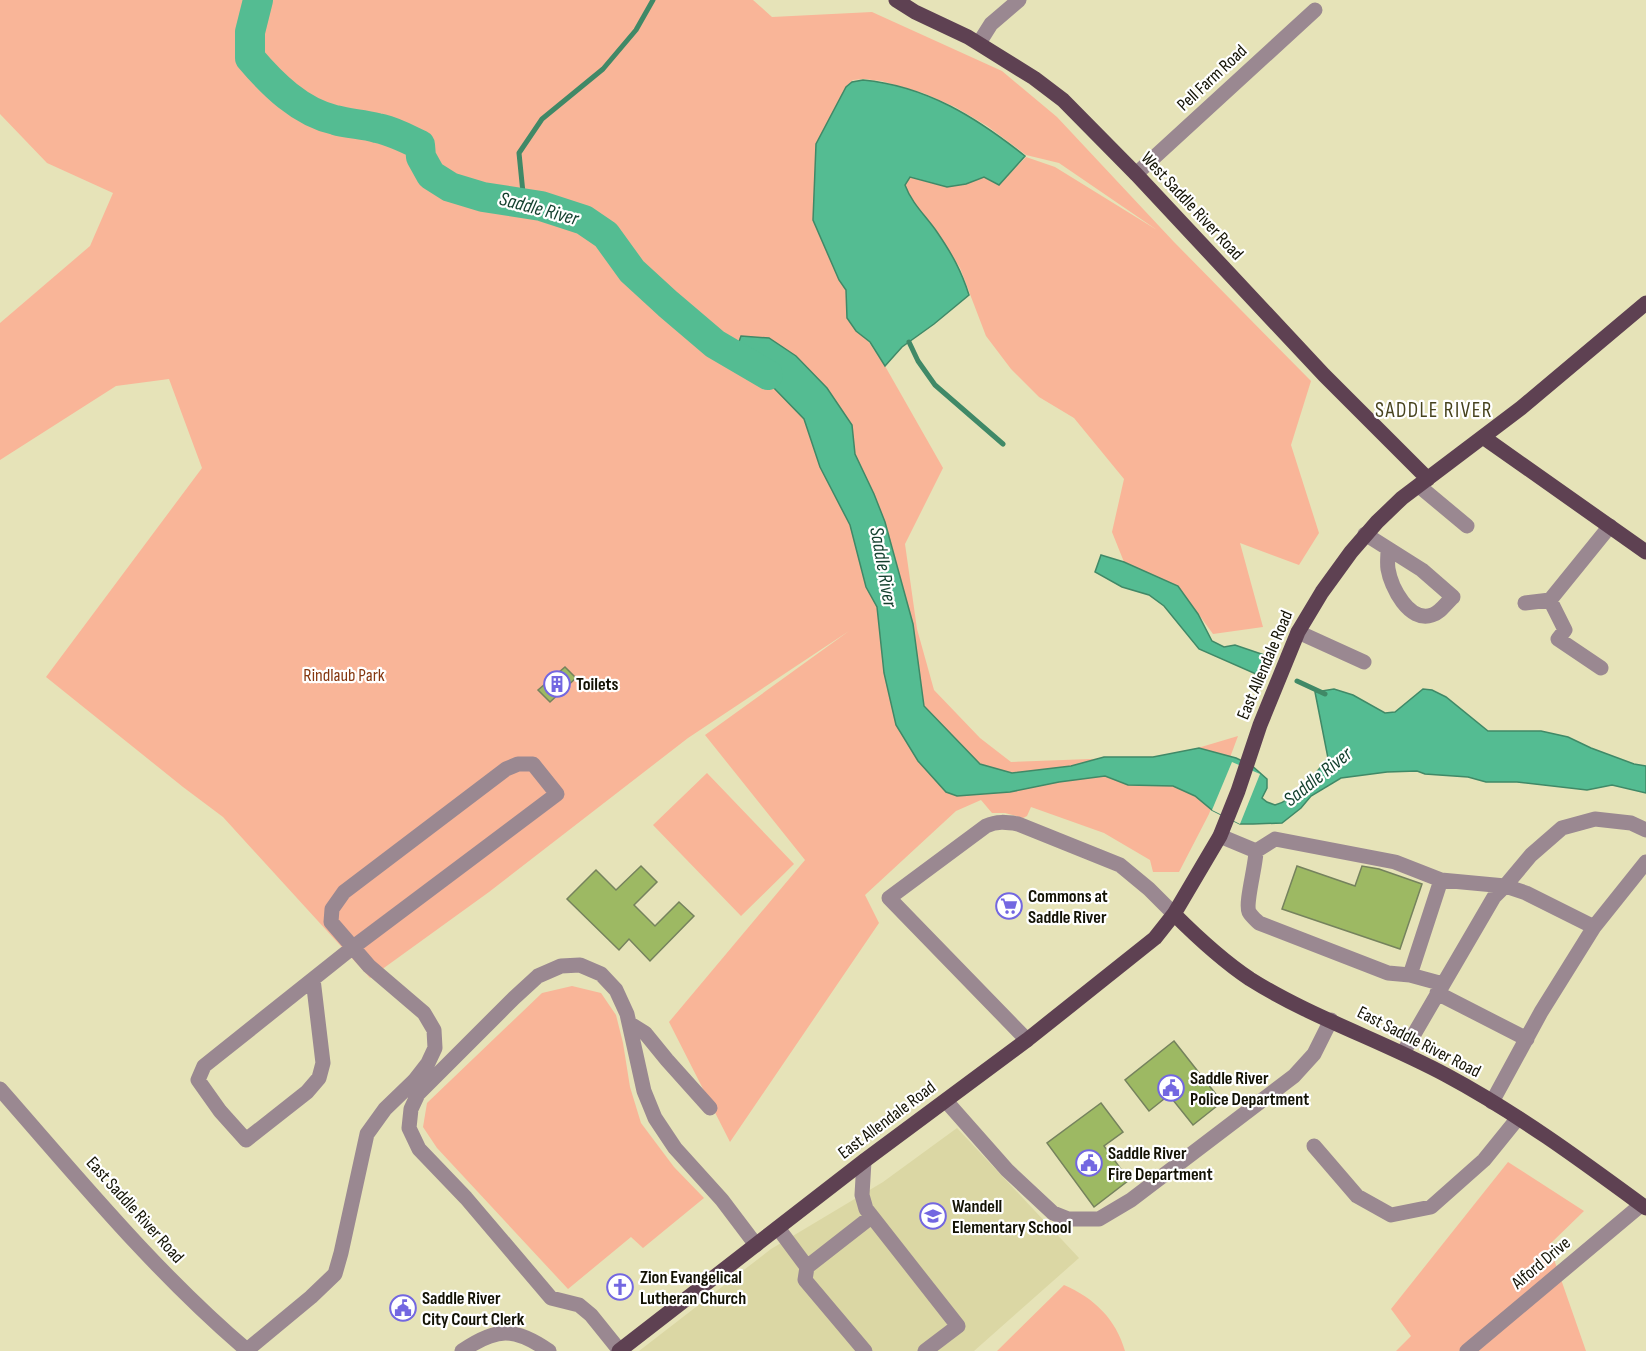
<svg xmlns="http://www.w3.org/2000/svg" width="1646" height="1351" viewBox="0 0 1646 1351" font-family="'Sofia Sans Condensed',sans-serif">
	<rect width="100%" height="100%" fill="#e6e3b8"/>
	<!-- built -->
	<path fill="#dbd7a4" d="M 957,1128 L 1079,1258 L 974,1351 L 639,1351 L 771,1249 L 883,1182 Z"/>
	<!-- green -->
	<path fill="#f9b598" d="M 0,0 L 753,0 L 772,17 L 872,12 L 1002,71 L 1057,117 L 1174,242 L 1311,381 L 1291,445 L 1319,533 L 1299,565 L 1240,543 L 1263,627 L 1213,634 L 1178,586 L 1124,562 L 1112,532 L 1124,479 L 1074,418 L 1039,397 L 1011,369 L 986,336 L 960,268 L 936,231 L 910,198 L 905,185 L 910,177 C 945,187 950,191 984,176 L 999,185 L 1026,157 L 1055,167 L 1157,230 L 1059,163 L 1026,155 L 987,126 L 955,107 L 923,93 L 881,81 L 864,79 L 853,80 L 846,87 L 816,144 L 813,219 L 839,280 L 846,290 L 847,318 L 856,331 L 868,341 L 885,366 L 943,468 L 905,544 L 917,629 L 934,690 L 980,738 L 1011,762 L 1171,756 L 1238,736 L 1209,814 L 1179,872 L 1153,872 L 1150,860 L 1104,833 L 1031,807 L 1027,816 L 1023,818 L 1005,813 L 992,813 L 981,800 L 956,811 L 865,895 L 879,923 L 730,1142 L 669,1022 L 805,860 L 705,735 L 849,631 L 688,738 L 489,892 L 370,978 L 223,817 L 183,787 L 46,677 L 202,468 L 169,379 L 116,386 L 0,460 L 0,323 L 90,246 L 113,193 L 47,163 L 0,114 Z
		M 707,773 L 794,864 L 741,916 L 653,825 Z
		M 572,986 L 601,993 L 616,1015 L 623,1043 L 630,1087 L 641,1123 L 674,1167 L 704,1198 L 643,1248 L 631,1237 L 568,1289 L 437,1148 L 423,1127 L 427,1103 L 542,993 Z
		M 1508,1162 L 1584,1211 L 1549,1245 L 1586,1351 L 1396,1351 L 1411,1336 L 1391,1309 Z
		M 1064,1285 C 1094,1298 1116,1319 1125,1351 L 997,1351 Z"/>
	<!-- water -->
	<path fill="#54bc92" stroke="#408967" stroke-width="1.5" d="M 863,80 C 927,86 977,118 1025,156 L 999,185 L 984,177 L 966,184 L 947,187 L 910,177 L 905,185 C 912,204 926,216 937,232 C 952,254 961,270 969,295 L 934,324 L 902,347 L 885,366 L 870,342 L 856,331 L 847,318 L 846,290 L 839,280 L 813,220 L 816,144 L 846,87 L 852,82 Z
		M 741,336 L 769,338 L 796,356 L 827,388 L 852,425 L 855,454 L 874,494 L 885,522 L 913,624 L 924,706 L 980,764 L 1012,773 L 1071,766 L 1104,757 L 1153,757 L 1199,748 L 1236,758 L 1251,765 L 1267,779 L 1267,788 L 1262,798 L 1267,802 L 1275,805 C 1295,800 1316,773 1328,758 L 1315,692 L 1334,689 L 1353,695 L 1385,713 L 1395,712 L 1423,689 L 1432,690 L 1446,697 L 1488,731 L 1541,731 L 1568,737 L 1591,748 L 1634,764 L 1646,766 L 1646,793 L 1612,785 L 1587,790 L 1517,782 L 1486,782 L 1468,777 L 1425,774 L 1417,771 L 1387,772 L 1341,778 L 1311,796 L 1301,808 L 1282,823 L 1253,824 L 1240,824 L 1212,810 L 1195,796 L 1173,786 L 1128,785 L 1105,776 L 1059,782 L 1010,792 L 957,796 L 946,792 L 918,761 L 896,725 L 884,673 L 877,607 L 866,587 L 850,525 L 820,467 L 804,419 L 772,386 L 732,361 Z
		M 1101,555 L 1124,562 L 1178,586 L 1198,614 L 1212,641 L 1224,647 L 1235,645 L 1273,658 L 1265,678 L 1199,649 L 1164,606 L 1149,595 L 1122,587 L 1095,572 Z"/>
	<!-- pier -->
	<path fill="#e6e3b8" d="M 1232,762 L 1260,774 L 1240,824 L 1212,810 Z"/>
	<g fill="none" stroke-linecap="round" stroke-linejoin="round">
		<!-- stream -->
		<path stroke="#408967" stroke-width="5" d="M 524,203 L 519,153 L 542,119 L 603,69 L 636,30 L 653,0
			M 909,342 L 918,361 L 935,385 L 1003,444
			M 1297,681 L 1325,694"/>
		<!-- river -->
		<path stroke="#54bc92" stroke-width="30" d="M 258,0 L 250,32 L 250,58 C 272,84 300,112 335,120 C 349,124 363,124 377,128 C 392,131 406,138 420,145 L 421,157 L 431,175 L 450,187 L 483,197 L 541,206 L 584,220 L 606,235 L 632,271 L 668,304 L 715,344 L 768,375"/>
	</g>
	<!-- building -->
	<path fill="#9db963" stroke="#75825d" stroke-width="1.5" d="M 565,667 L 576,678 L 550,702 L 538,690 Z
		M 641,866 L 657,882 L 634,905 L 655,926 L 679,902 L 694,916 L 650,961 L 629,939 L 619,950 L 567,899 L 596,870 L 616,890 Z
		M 1297,866 L 1355,886 L 1362,866 L 1379,869 L 1422,884 L 1400,949 L 1282,909 Z
		M 1174,1041 L 1222,1102 L 1193,1125 L 1169,1095 L 1149,1111 L 1125,1080 Z
		M 1101,1103 L 1123,1132 L 1104,1146 L 1129,1180 L 1094,1207 L 1047,1143 Z"/>
	<g fill="none" stroke-linecap="round" stroke-linejoin="round">
		<!-- minor -->
		<path stroke="#9a8891" stroke-width="15" d="M 979,43 L 991,24 L 1019,0
			M 1136,174 L 1315,10
			M 1419,486 L 1467,526
			M 1365,534 L 1422,570 L 1453,597 C 1446,603 1440,613 1432,615 C 1409,623 1391,587 1388,569 C 1387,563 1388,556 1388,550
			M 1550,600 L 1610,526
			M 1525,603 L 1550,600 L 1565,630 L 1558,639 L 1601,668
			M 1298,632 L 1364,662
			M 1220,836 L 1256,851
			M 1256,851 L 1275,839 L 1395,862 L 1441,880 L 1410,975
			M 1256,851 C 1256,865 1245,903 1249,912 C 1251,916 1256,920 1259,923 L 1388,973 L 1410,975 L 1443,984
			M 1441,880 L 1505,886 L 1531,855 L 1562,828 L 1595,819 L 1631,823 L 1646,830
			M 1594,927 L 1646,862
			M 1437,993 L 1527,1039
			M 629,1023 L 645,1033 L 667,1060 L 710,1108
			M 1027,1040 L 889,898 L 986,826 C 997,821 1006,822 1018,824 L 1120,865 L 1149,889 L 1174,914
			M 1403,1053 L 1494,897 L 1505,886 L 1526,893 L 1594,927 L 1541,1012 L 1492,1102
			M 0,1089 C 79,1179 156,1273 248,1351
			M 946,1101 L 1007,1170 L 1053,1213 L 1068,1219 L 1099,1219 L 1131,1200 L 1294,1076 L 1314,1054 L 1331,1020
			M 1314,1146 L 1357,1196 L 1391,1215 L 1431,1207 L 1484,1160 L 1518,1118
			M 864,1161 L 862,1195 L 866,1209 L 958,1326 L 925,1351
			M 778,1228 L 807,1267 L 805,1280 L 865,1351
			M 807,1267 L 871,1217
			M 247,1350 L 311,1297 L 335,1274 L 341,1253 L 367,1134 L 385,1109 L 414,1081 L 428,1063 L 435,1048 L 434,1030 L 424,1013 L 369,966 L 331,922 L 332,909 L 344,892 L 506,769 L 518,764 L 533,764 L 557,794 L 352,948 L 204,1066 L 198,1080 L 220,1111 L 246,1140 L 307,1092 L 319,1078 L 323,1063 L 313,979
			M 462,1351 C 497,1327 514,1327 549,1351
			M 620,1351 L 591,1315 L 579,1305 L 551,1298 L 466,1198 L 419,1149 L 409,1128 L 411,1109 L 418,1094 L 514,998 L 538,976 L 561,966 L 580,965 L 601,974 L 616,990 L 627,1014 L 644,1091 L 655,1118 L 675,1148 L 722,1200 L 756,1245
			M 1467,1351 L 1641,1205"/>
		<!-- major -->
		<path stroke="#5e4152" stroke-width="15" d="M 896,0 L 915,12 L 968,37 L 1034,78 L 1063,100 L 1136,174 L 1324,375 L 1428,479
			M 1483,437 L 1646,552
			M 1174,914 C 1198,938 1223,961 1250,979 C 1310,1017 1383,1041 1446,1075 C 1517,1113 1582,1161 1646,1208
			M 619,1351 L 864,1161 L 1027,1040 L 1155,938 L 1174,914 L 1220,836 L 1238,791 L 1260,725 L 1298,632 L 1322,592 L 1351,552 L 1377,522 L 1402,498 L 1521,408 L 1646,303"/>
	</g>
	<!-- icons -->
	<defs>
		<g id="building-ring" transform="scale(1.35)"><circle r="9.5" fill="#fff" stroke="#7367e1" stroke-width="1.5"/><path d="M-4-6H4V6H1V3H-1V6H-4ZM-2.5-4.3h1.7v1.8h-1.7ZM.8-4.3h1.7v1.8H.8ZM-2.5-1h1.7V.8h-1.7ZM.8-1h1.7V.8H.8Z" fill="#7367e1"/></g>
		<g id="supermarket-ring" transform="scale(1.35)"><circle r="9.5" fill="#fff" stroke="#7367e1" stroke-width="1.5"/><path d="M-6-5.5h2.5l.6 2H6L4.5 2H-2.5L-4.4-4H-6ZM-1.5 3.2a1.3 1.3 0 1 0 .1 0ZM3 3.2a1.3 1.3 0 1 0 .1 0Z" fill="#7367e1"/></g>
		<g id="civic-ring" transform="scale(1.35)"><circle r="9.5" fill="#fff" stroke="#7367e1" stroke-width="1.5"/><path d="M-.6-6.5H3V-4.5H.6V-3L4-1V1h2V6H-6V1h2V-1L-.6-3ZM-1.2 2.5V6h2.4V2.5Z" fill="#7367e1"/></g>
		<g id="school-ring" transform="scale(1.35)"><circle r="9.5" fill="#fff" stroke="#7367e1" stroke-width="1.5"/><path d="M0-5L7-2L0 1L-7-2ZM-4 1L0 2.5L4 1V4Q0 6-4 4Z" fill="#7367e1"/></g>
		<g id="church-ring" transform="scale(1.35)"><circle r="9.5" fill="#fff" stroke="#7367e1" stroke-width="1.5"/><path d="M-1.2-6h2.4v3.5h3.3v2.4h-3.3V6h-2.4V-.1h-3.3v-2.4h3.3Z" fill="#7367e1"/></g>
	</defs>
	<g fill-rule="evenodd">
		<use href="#building-ring" x="557" y="684"/>
		<use href="#supermarket-ring" x="1009" y="906"/>
		<use href="#civic-ring" x="1171" y="1088"/>
		<use href="#civic-ring" x="1089" y="1163"/>
		<use href="#school-ring" x="933" y="1216"/>
		<use href="#church-ring" x="620" y="1287"/>
		<use href="#civic-ring" x="403" y="1308"/>
	</g>
	<g text-anchor="middle" dominant-baseline="central" stroke-width="4.5" stroke-linejoin="round" paint-order="stroke">
		<!-- street labels -->
		<g font-size="18" fill="#131204" stroke="#fff">
			<text transform="translate(1212 78) rotate(-43)">Pell Farm Road</text>
			<text transform="translate(1192 206) rotate(47)">West Saddle River Road</text>
			<text transform="translate(1265 665) rotate(-67)">East Allendale Road</text>
			<text transform="translate(1419 1042) rotate(27)">East Saddle River Road</text>
			<text transform="translate(887 1120) rotate(-37)">East Allendale Road</text>
			<text transform="translate(135 1210) rotate(48)">East Saddle River Road</text>
			<text transform="translate(1541 1263) rotate(-40)">Alford Drive</text>
		</g>
		<!-- park labels -->
		<g font-size="18" fill="#85370f" stroke="#fff">
			<text x="344" y="675">Rindlaub Park</text>
		</g>
		<!-- poi labels -->
		<g font-size="18" font-weight="bold" fill="#131204" stroke="#fff" text-anchor="start">
			<text x="576" y="684">Toilets</text>
			<text x="1028" y="896">Commons at<tspan x="1028" dy="21">Saddle River</tspan></text>
			<text x="1190" y="1078">Saddle River<tspan x="1190" dy="21">Police Department</tspan></text>
			<text x="1108" y="1153">Saddle River<tspan x="1108" dy="21">Fire Department</tspan></text>
			<text x="952" y="1206">Wandell<tspan x="952" dy="21">Elementary School</tspan></text>
			<text x="640" y="1277">Zion Evangelical<tspan x="640" dy="21">Lutheran Church</tspan></text>
			<text x="422" y="1298">Saddle River<tspan x="422" dy="21">City Court Clerk</tspan></text>
		</g>
		<!-- water labels -->
		<g font-size="20" font-style="italic" fill="#123f2d" stroke="#fff">
			<text transform="translate(539 209) rotate(15)">Saddle River</text>
			<text transform="translate(883 567) rotate(80)">Saddle River</text>
			<text transform="translate(1318 777) rotate(-39)">Saddle River</text>
		</g>
		<!-- quarter labels -->
		<g font-size="21" letter-spacing="1.5" fill="#47431d" stroke="#fff">
			<text x="1434" y="410">SADDLE RIVER</text>
		</g>
	</g>
</svg>
